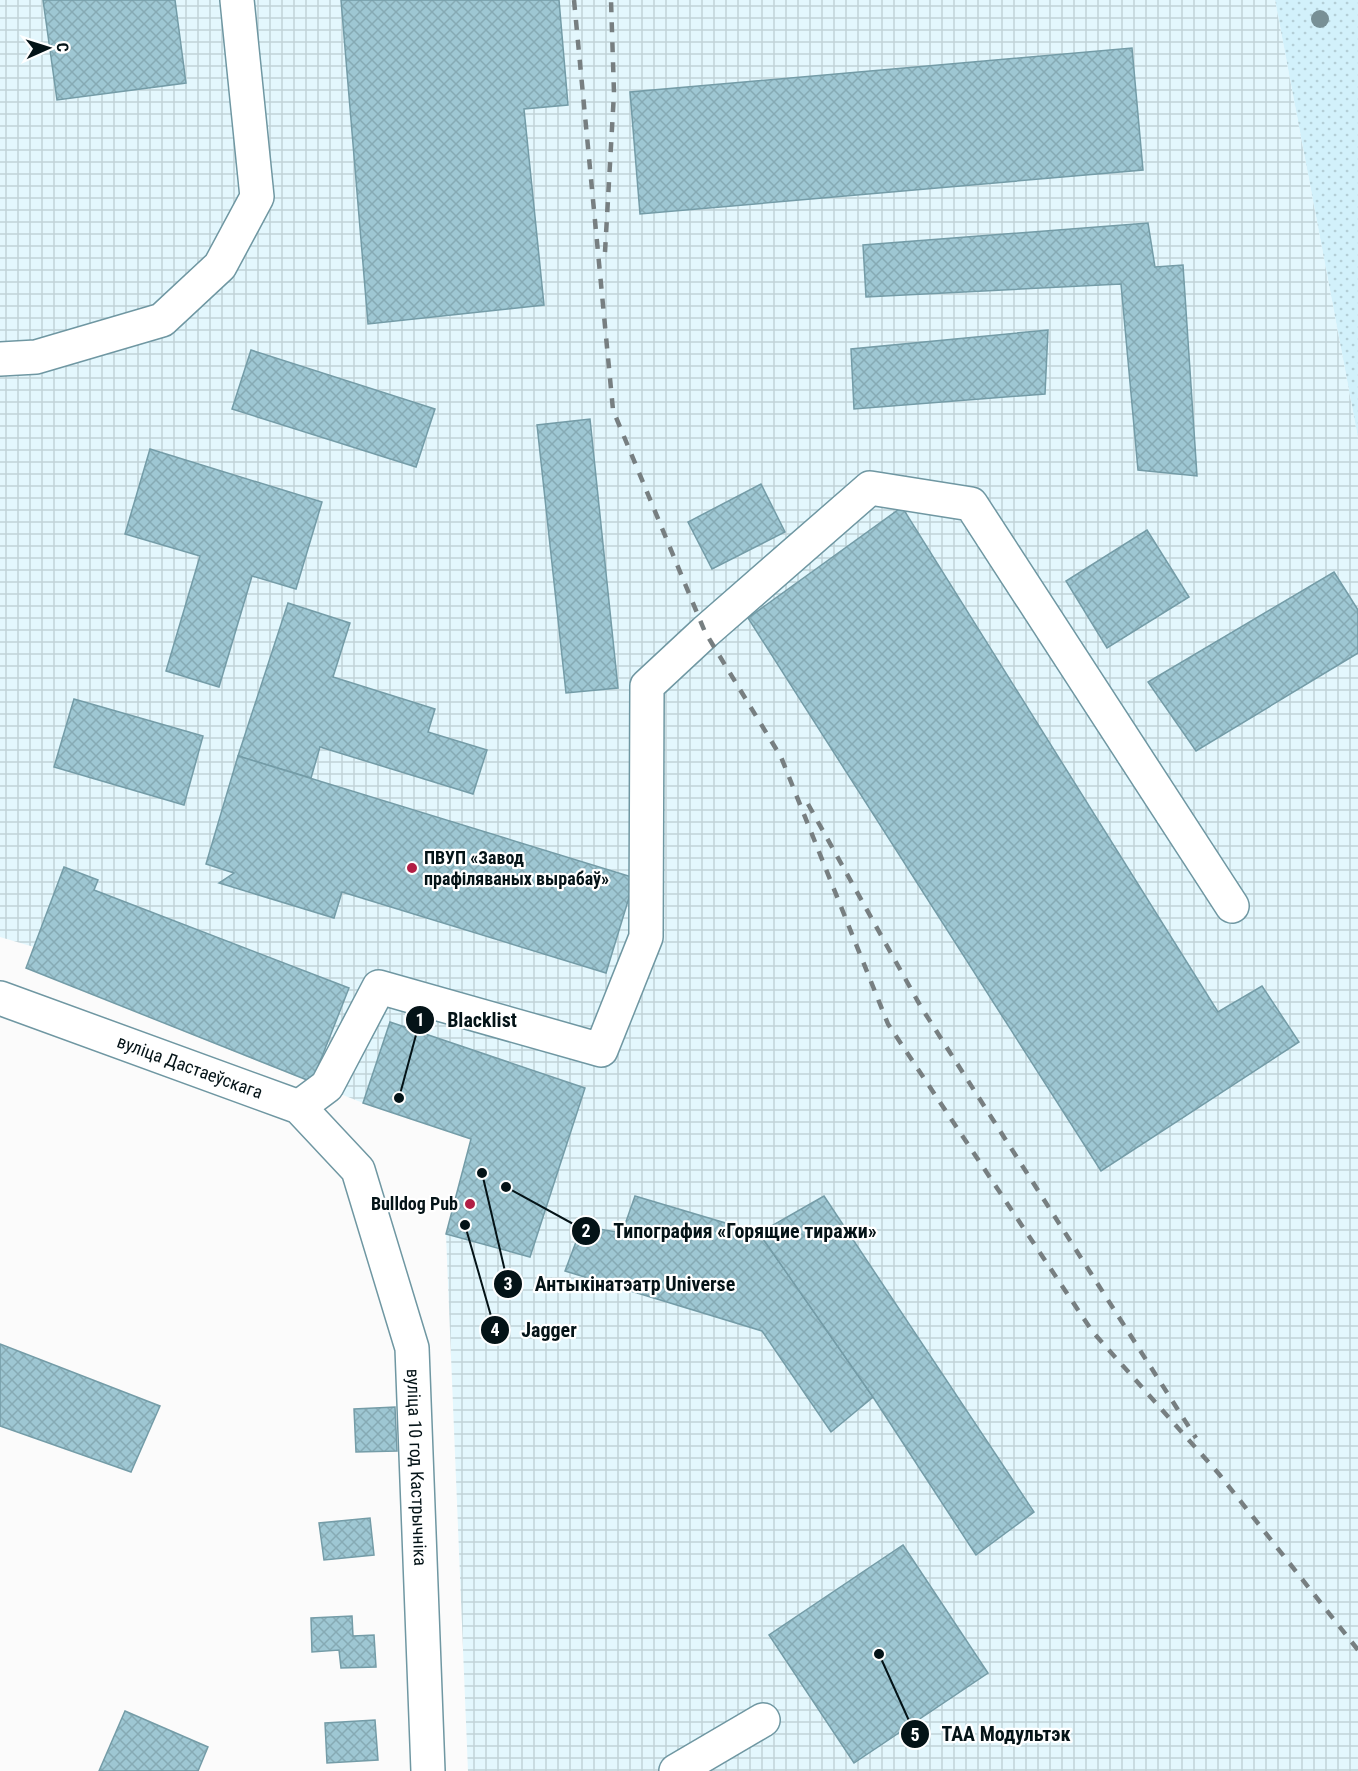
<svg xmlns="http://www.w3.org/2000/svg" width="1358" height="1771" font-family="'Roboto Condensed',sans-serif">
<defs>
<pattern id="industrial-grid" width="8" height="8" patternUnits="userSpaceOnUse" patternTransform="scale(1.5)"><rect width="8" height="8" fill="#e3f7fd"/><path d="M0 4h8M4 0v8" fill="none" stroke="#c1d3d8"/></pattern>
<pattern id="grass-dots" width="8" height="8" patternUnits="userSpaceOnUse" patternTransform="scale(1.5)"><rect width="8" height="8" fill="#d2f1fb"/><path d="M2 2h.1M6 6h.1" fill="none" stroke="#b3ced6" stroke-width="1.8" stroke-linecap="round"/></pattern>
<pattern id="building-cross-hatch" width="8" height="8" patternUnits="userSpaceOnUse" patternTransform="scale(1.5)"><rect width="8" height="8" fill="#9ec7d3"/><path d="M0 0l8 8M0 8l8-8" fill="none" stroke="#86aab4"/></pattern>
</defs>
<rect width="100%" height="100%" fill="#fbfbfb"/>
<path fill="url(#industrial-grid)" d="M0,0H1275L1358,438V1771H468L446,1234L471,1139L363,1103L26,968L34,947L0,937Z"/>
<path fill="url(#grass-dots)" d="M1275,0H1358V438Z"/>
<g fill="url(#building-cross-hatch)" stroke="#749ca7" stroke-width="1.5">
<path d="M43,0H175L186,83L57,100Z"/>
<path d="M341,0H559L568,105L524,109L544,305L368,324Z"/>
<path d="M1132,48L1143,170L640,214L630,92Z"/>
<path d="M1148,223L1155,267L1183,265L1197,476L1138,470L1121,284L866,297L863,245Z"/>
<path d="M1048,330L1045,394L854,409L851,349Z"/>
<path d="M251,350L435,409L416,467L232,409Z"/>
<path d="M590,419L618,688L566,693L537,425Z"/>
<path d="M150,449L322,502L296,589L252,576L219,687L166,671L200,556L125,534Z"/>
<path d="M761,484L785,532L712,569L688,522Z"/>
<path d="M902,507L1218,1012L1262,986L1299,1042L1101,1171L748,618Z"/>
<path d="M1147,530L1189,597L1107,648L1066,581Z"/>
<path d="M1334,572L1358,610V653L1196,751L1148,682Z"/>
<path d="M288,603L350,623L333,677L435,709L428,732L487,750L473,794L320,747L311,778L238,756Z"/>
<path d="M74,699L203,736L184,805L54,767Z"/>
<path d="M238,756L635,878L606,973L342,892L334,918L219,883L234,873L206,864Z"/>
<path d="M64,867L98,880L94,890L349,988L312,1082L26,968Z"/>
<path d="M390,1022L585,1088L530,1257L446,1234L471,1139L363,1103Z"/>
<path d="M635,1196L759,1233L873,1397L831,1432L762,1331L565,1271L582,1226L622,1233Z"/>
<path d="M824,1196L1034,1512L976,1555L873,1397L759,1233Z"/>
<path d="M0,1344L160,1406L131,1472L0,1426Z"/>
<path d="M395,1407L397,1451L356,1452L354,1409Z"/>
<path d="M370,1518L374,1555L324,1560L319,1523Z"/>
<path d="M903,1545L988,1673L854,1763L769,1635Z"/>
<path d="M352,1616L353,1636L374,1635L376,1667L341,1668L339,1650L312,1652L311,1618Z"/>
<path d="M125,1711L208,1747L198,1771H99Z"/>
<path d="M375,1720L378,1760L327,1763L325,1723Z"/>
</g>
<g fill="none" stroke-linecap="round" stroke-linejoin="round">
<defs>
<g id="minor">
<path d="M0,359L36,357L162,320L220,266L257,197L237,0"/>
<path id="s1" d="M0,998L299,1107L358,1170L412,1348L428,1771"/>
<path d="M299,1107L327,1086L379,987L601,1050L646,937L647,686L705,632L870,488L971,504L1232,906"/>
<path d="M676,1771L763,1720"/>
</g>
</defs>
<use href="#minor" stroke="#6f97a2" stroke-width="36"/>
<use href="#minor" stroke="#fff" stroke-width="33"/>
<g stroke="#777f81" stroke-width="4.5" stroke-dasharray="10 10" stroke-linecap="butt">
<path d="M574,0L613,410L705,632L781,757L888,1024L1092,1331L1219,1474L1358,1650"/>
<path d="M605,252L614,93L611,0"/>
<path d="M808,804L921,1007L1196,1438"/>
</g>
</g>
<circle fill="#789096" cx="1320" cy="19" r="9"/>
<g fill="#b11e45" stroke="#fff" stroke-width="2">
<circle cx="412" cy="868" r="6"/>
<circle cx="470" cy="1204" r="6"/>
</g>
<g text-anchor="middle" stroke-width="4.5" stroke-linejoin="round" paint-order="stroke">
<g font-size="18" font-weight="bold" fill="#041317" stroke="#fff" text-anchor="start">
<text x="424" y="864">ПВУП «Завод<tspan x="424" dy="21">прафіляваных вырабаў»</tspan></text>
<text x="458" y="1210" text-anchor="end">Bulldog Pub</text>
</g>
<g font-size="18" fill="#041317" stroke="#fff">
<text dy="6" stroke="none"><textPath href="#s1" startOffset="202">вуліца Дастаеўскага</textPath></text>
<text dy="6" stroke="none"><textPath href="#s1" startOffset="710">вуліца 10 год Кастрычніка</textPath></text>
</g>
</g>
<path fill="none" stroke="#041317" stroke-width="2" d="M399 1098L420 1020M506 1187L586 1231M482 1173L508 1284M465 1225L495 1330M879 1654L915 1734"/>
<g fill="#041317" stroke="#fff" stroke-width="2">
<circle cx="399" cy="1098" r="6"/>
<circle cx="506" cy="1187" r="6"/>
<circle cx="482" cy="1173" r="6"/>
<circle cx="465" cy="1225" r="6"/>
<circle cx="879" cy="1654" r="6"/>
<circle cx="420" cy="1020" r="15"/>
<circle cx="586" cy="1231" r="15"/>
<circle cx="508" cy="1284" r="15"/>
<circle cx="495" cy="1330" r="15"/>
<circle cx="915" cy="1734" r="15"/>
</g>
<g font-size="18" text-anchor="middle" font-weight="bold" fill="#fff">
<text x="420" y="1026">1</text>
<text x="586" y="1237">2</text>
<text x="508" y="1290">3</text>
<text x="495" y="1336">4</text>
<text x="915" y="1741">5</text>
</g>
<g font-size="20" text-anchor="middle" font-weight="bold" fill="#041317" stroke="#fff" stroke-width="4.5" stroke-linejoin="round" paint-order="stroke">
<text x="482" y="1027">Blacklist</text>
<text x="745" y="1238">Типография «Горящие тиражи»</text>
<text x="635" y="1291">Антыкінатэатр Universe</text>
<text x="549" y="1337">Jagger</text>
<text x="1006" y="1741">ТАА Модультэк</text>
</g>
<g transform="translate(48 48) rotate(87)" stroke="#ffffff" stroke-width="4.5" paint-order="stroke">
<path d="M0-4.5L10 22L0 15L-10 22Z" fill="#041317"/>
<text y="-9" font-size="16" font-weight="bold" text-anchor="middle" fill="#041317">С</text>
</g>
</svg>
